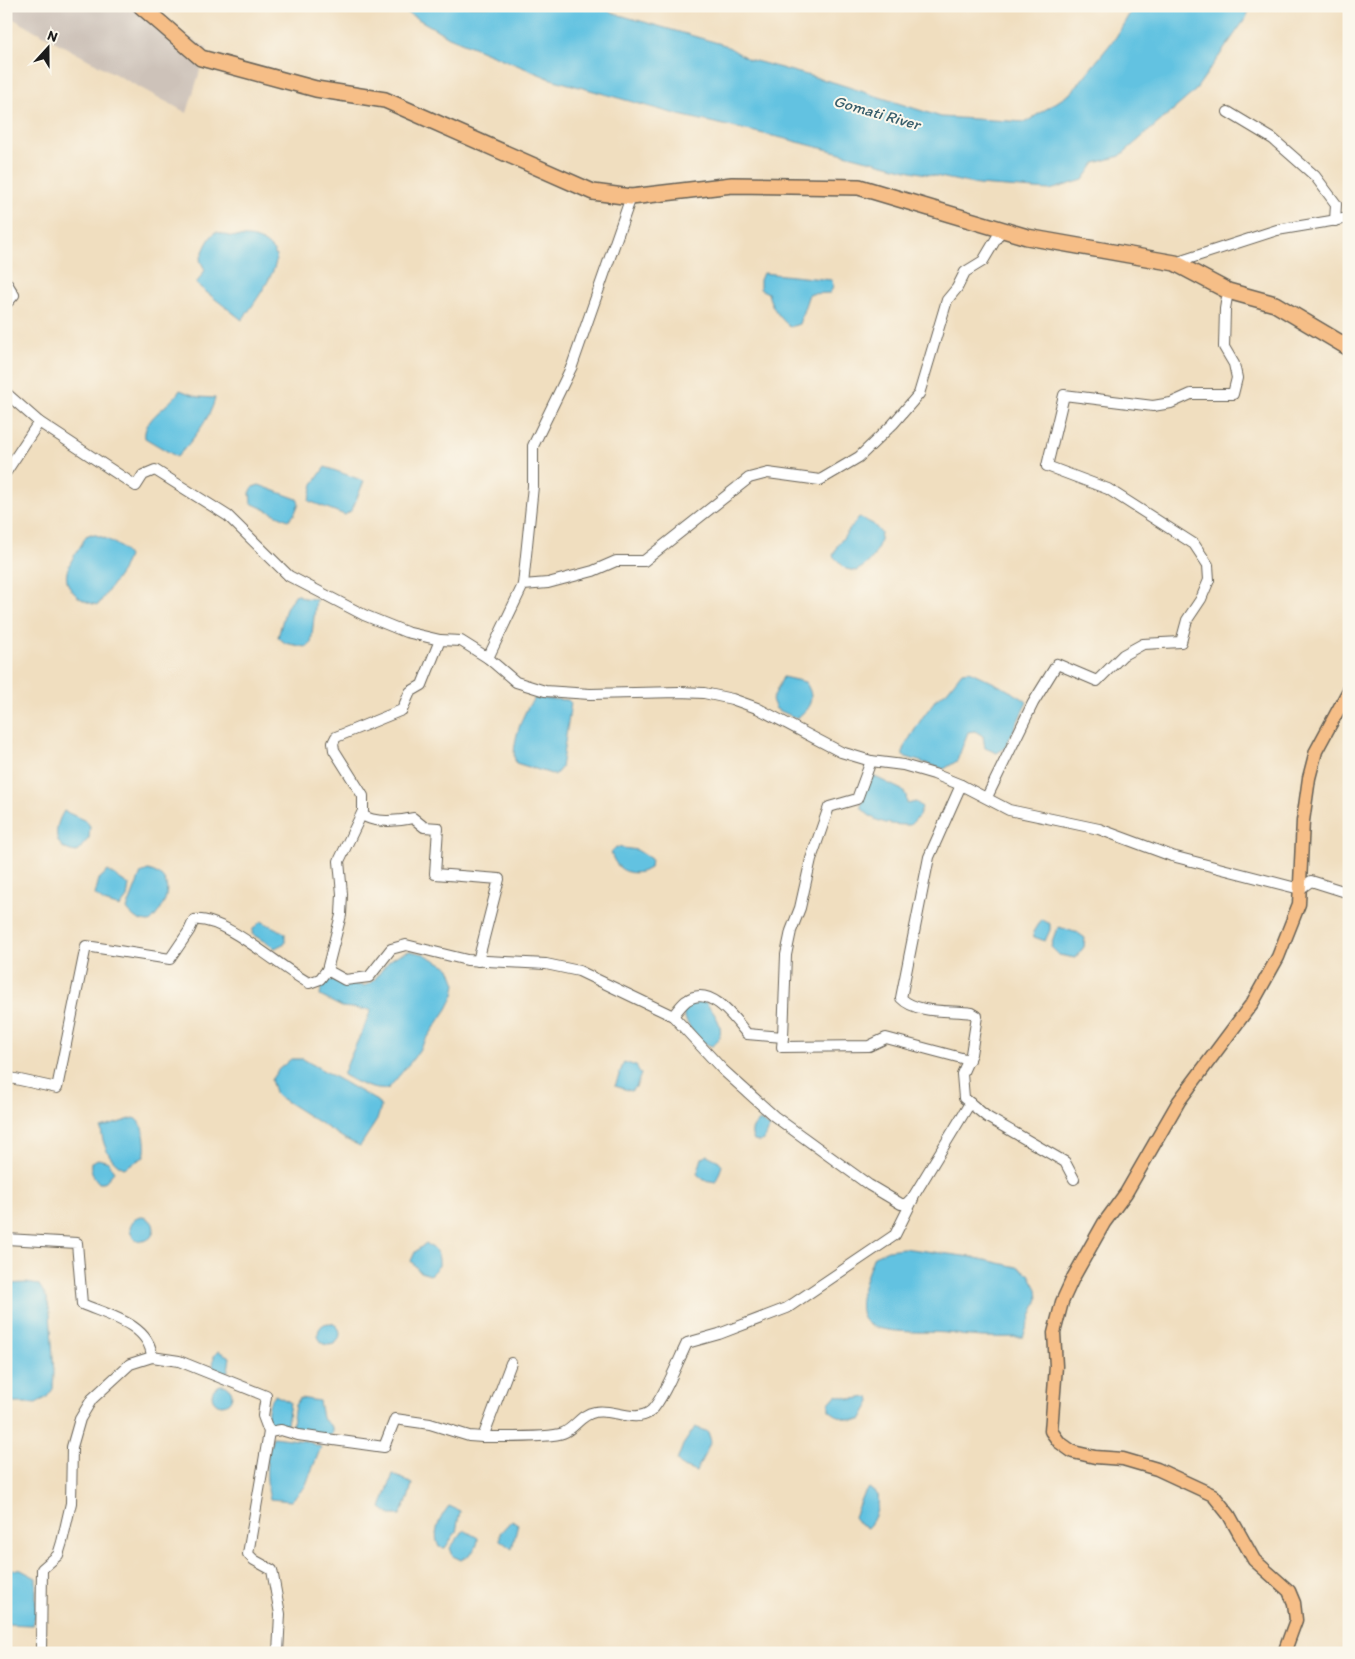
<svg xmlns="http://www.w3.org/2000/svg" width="1355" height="1659" font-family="Itim,sans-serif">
<rect width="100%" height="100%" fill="#fbf7ec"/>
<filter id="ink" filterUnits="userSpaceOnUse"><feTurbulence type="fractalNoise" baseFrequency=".02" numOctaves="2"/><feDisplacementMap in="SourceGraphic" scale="10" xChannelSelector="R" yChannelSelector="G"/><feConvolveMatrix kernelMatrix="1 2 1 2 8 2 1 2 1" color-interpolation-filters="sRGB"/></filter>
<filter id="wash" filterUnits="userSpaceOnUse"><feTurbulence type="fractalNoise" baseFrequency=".0096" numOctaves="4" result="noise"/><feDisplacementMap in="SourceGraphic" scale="20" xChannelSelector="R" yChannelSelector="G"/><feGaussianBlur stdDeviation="1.12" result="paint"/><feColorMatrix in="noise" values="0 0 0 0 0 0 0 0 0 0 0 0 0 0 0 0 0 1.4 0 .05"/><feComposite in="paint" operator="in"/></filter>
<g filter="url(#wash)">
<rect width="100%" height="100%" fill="#f0debf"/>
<path fill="#cdc2b9" d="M6,6H134L207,48L187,113L6,15Z"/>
<g fill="#62c2e1" stroke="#3f6f7e">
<path d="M396,6H598L616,14L725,45L748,59L836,83L941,117L1026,122L1071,93L1116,37L1134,6H1251L1246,18L1194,92L1120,156L1095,163L1083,180L1050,190L978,185L907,170L782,138L679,115L551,79L449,37Z"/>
<path d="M215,232C221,232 223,235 229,236C240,238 249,235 260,240C266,243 274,249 276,256C279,270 251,308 242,320L196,284L205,270L200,260C204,249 207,241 215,232Z"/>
<path d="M763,273L832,280L833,287L830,293L809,294L799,324L790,327C779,317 771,307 768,293L760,289V280Z"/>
<path d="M180,390L198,397L215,398C211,418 191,442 177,457L145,438C142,418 171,406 180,390Z"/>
<path d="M325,467L364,481L352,510L345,515L309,501L313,484Z"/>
<path d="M259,485L297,499L299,503L294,515L288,520L251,503L250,493L253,487Z"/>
<path d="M859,517L873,524L881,533C879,551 872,563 856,571L846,569L833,556L837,546Z"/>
<path d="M91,534C103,536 122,545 128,556L122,571L98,605C90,604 79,599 74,593C55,573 77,556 86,536Z"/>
<path d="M296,594L304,598L316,599L311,644L305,647L285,643L278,637L286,608Z"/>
<path d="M969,671C980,676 1022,696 1027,702L1005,748L997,753L985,748L983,736L975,731L968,732L957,761L944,769L903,756V749L922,718L936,699L947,691L962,672Z"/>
<path d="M783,677L805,682C816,696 811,709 796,718L776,709L772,700Z"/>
<path d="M535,698L568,700L571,703L561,768L555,775L516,763C509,749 524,707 535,698Z"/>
<path d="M869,774L902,790L906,795L907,804L916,802L922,807L919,816L910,825C890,825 873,823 861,807L863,791Z"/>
<path d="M64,811L86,821L90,826L89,838L77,852C52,850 53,828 64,811Z"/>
<path d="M616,847L637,850L651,859L650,868C633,878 616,872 611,852Z"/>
<path d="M148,870C178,877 167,906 150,922C140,922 133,918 127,909L141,873Z"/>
<path d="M108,871L129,885L127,898L120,907L104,902L95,895L99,879Z"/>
<path d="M1041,919L1050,924V930L1045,941L1034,937L1033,932Z"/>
<path d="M261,921L285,933V943L275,948L252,934L253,929Z"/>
<path d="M1059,927L1078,933L1085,938L1084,947L1075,958L1059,955L1051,947L1055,933Z"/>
<path d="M410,951L424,954L450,968L456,984L454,995L447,1009L413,1059L388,1089C371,1091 358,1083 343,1075C351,1052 363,1032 371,1010L342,1007L320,996L322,983L330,980L364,986C384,979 378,959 410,951Z"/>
<path d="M697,1000L704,1001C716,1014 729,1032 713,1046C700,1045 687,1025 683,1014L686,1006Z"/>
<path d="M291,1059H303L377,1101L381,1107L377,1120L360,1146L345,1139L276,1095L271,1080L278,1070Z"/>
<path d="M624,1062L636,1066L641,1074L636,1087L631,1091L615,1086Z"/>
<path d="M134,1118C145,1123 147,1147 144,1157L124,1168C109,1162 102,1143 101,1128Z"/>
<path d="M760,1121L770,1127L765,1138L760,1142L754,1141C749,1131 753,1126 760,1121Z"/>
<path d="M707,1155L719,1161L722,1166L716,1182L704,1180L697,1174L702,1158Z"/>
<path d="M98,1159L109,1162L114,1172L104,1183H99C92,1175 90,1171 91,1162Z"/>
<circle cx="142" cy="1229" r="12"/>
<path d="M426,1243C436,1250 440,1253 439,1266L430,1275L420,1272L411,1261L415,1252Z"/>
<path d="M903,1248L971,1257L1017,1267L1029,1274L1037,1289L1038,1299L1023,1337C1006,1337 987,1338 970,1336C962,1336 954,1333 947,1333C930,1331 876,1335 865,1321C853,1307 868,1271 874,1256L888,1250Z"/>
<path d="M26,1283L39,1285L47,1298L50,1313L54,1373L53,1389L46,1398L36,1403H6V1284Z"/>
<circle cx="329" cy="1334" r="11"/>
<path d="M218,1351L230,1357L228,1371L224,1373L213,1368L214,1356Z"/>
<circle cx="222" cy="1395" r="10"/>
<path d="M275,1395L290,1402L287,1425L283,1427L269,1423C266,1413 268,1403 275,1395Z"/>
<path d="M836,1395L852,1399L870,1397L871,1402L861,1420C849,1421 839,1418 829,1410V1403Z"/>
<path d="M300,1398L319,1401L322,1418L332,1427V1434L327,1437L291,1430L295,1405Z"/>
<path d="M695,1427L708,1432L711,1441L696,1472L683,1467L677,1461L683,1445Z"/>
<path d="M273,1437L306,1441L321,1447L305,1487L291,1501L270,1499C265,1480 265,1455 273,1437Z"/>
<path d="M393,1474L412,1484L408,1499L400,1515H391L381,1508Z"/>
<path d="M869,1488L878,1495C880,1504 875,1521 867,1528L860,1525L854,1517L862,1496Z"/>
<path d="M449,1506L460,1511L456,1532L445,1548L439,1547C432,1533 440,1517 449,1506Z"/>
<path d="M512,1520L518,1524L512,1549L500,1540V1533Z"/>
<path d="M464,1530L478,1538C478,1550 470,1555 461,1560L453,1556L450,1548Z"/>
<path d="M10,1569L21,1570L36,1578V1614L32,1625L6,1624V1572Z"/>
</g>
</g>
<g filter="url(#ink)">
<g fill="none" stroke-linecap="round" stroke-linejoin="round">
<defs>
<g id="minor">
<path d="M1228,112L1273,139L1315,176L1336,204L1335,221"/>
<path d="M1175,263L1277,230L1349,218"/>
<path d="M6,282L14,295L6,304"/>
<path d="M6,393L39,422L136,486L143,475L155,470L228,516L289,576L364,615L406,632L440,640"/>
<path d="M6,472L39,422"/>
<path d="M523,585L533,486V446L572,366L631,197"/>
<path d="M488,658L516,682L545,691L590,694L679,692L704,693L732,699L757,708L841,752L871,761L903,765L934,774L961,785L1009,810L1099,829L1172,856L1300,889L1311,881L1349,893"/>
<path d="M961,785L929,857L901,998C916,1014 951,1010 972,1013L977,1016L971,1054L962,1074L964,1098L987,1117L1065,1162L1074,1179"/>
<path d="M987,797L1033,703L1057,664L1097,681L1123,655L1143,644L1181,642L1187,620L1201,599L1209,580L1208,565L1194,544L1108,489L1047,466L1064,395L1153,406L1171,403L1191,394H1233L1237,378L1234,364L1224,347L1225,309L1228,291"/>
<path d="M362,814C371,824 401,821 413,818L424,827L438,828L435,874L499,879L478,961"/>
<path d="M673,1016C677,1011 681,1005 686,1001C710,983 735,1019 747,1034L783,1037L786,955L791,931L800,908L811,859L829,807L857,799L871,761"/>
<path d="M783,1037L782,1047L869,1046L886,1038L969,1060"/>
<path d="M6,1077L57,1088L86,946L170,959L189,931L194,920C225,916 280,968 309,983L320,979L327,970"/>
<path d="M970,1103L913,1197L906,1204H901L869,1185L774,1116L723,1070L673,1016L579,971L546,964L467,960L406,945L391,949L369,977L345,980L327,970L341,915L342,894L339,861L363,811V796L334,750L333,743L336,737L402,710L410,692L422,685L440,640L461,641L488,658L523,585L548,583L593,571L616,561H644L749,478L768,473L820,480L859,457L893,424L919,394L947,300L957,288L965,272L983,261L1002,229"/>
<path d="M6,1239L77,1243L82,1304C107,1315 150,1324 152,1357L179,1361L266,1396L263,1416L269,1432L281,1430L298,1435L384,1447L395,1419L430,1424L469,1436L483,1437C499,1437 551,1438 563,1433C575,1428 581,1414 595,1412C612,1408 635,1424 651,1411C663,1400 679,1359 687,1343L719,1334L787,1308L895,1235L913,1199"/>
<path d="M269,1432L248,1554L254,1560L272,1570L280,1614L278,1653"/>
<path d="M483,1437L511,1363"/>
<path d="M41,1653L42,1569L58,1555L62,1542L71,1503L72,1447L80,1419L92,1399L130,1364L152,1357"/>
</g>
<path id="major" d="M1284,1653L1296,1620L1294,1603L1289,1591L1254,1560L1229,1515L1213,1495L1157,1469L1123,1459L1095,1457L1073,1452L1059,1442L1051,1431L1056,1366L1054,1333L1062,1302L1073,1278L1104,1223L1126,1193L1179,1101L1253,1002L1278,957L1299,904L1303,821L1309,778L1316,751L1349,690"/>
<path id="highway" d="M141,6L201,58L316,89L385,100L593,192L631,197L732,185L859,187L1027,237L1175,263L1228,291L1275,304L1349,348"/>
</defs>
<use href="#minor" stroke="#666055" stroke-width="12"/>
<use href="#major" stroke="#666055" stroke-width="15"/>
<use href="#highway" stroke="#666055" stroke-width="18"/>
<use href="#minor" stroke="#fff" stroke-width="10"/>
<use href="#major" stroke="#f6be87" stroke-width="12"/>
<use href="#highway" stroke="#f6be87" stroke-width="15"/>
</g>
</g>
<g text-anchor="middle" stroke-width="4" stroke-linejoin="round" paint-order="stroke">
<g font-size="16" font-style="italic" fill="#385e6b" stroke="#fbf7ec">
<text transform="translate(877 112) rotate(16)" y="6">Gomati River</text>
</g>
</g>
<rect width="1355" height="1659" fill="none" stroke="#fbf7ec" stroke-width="25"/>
<g transform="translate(48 48) rotate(21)" stroke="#fbf7ec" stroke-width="4" paint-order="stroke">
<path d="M0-4L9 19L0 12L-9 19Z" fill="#1c1c1c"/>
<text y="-8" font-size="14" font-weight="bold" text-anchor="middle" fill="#1c1c1c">N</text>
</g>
</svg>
